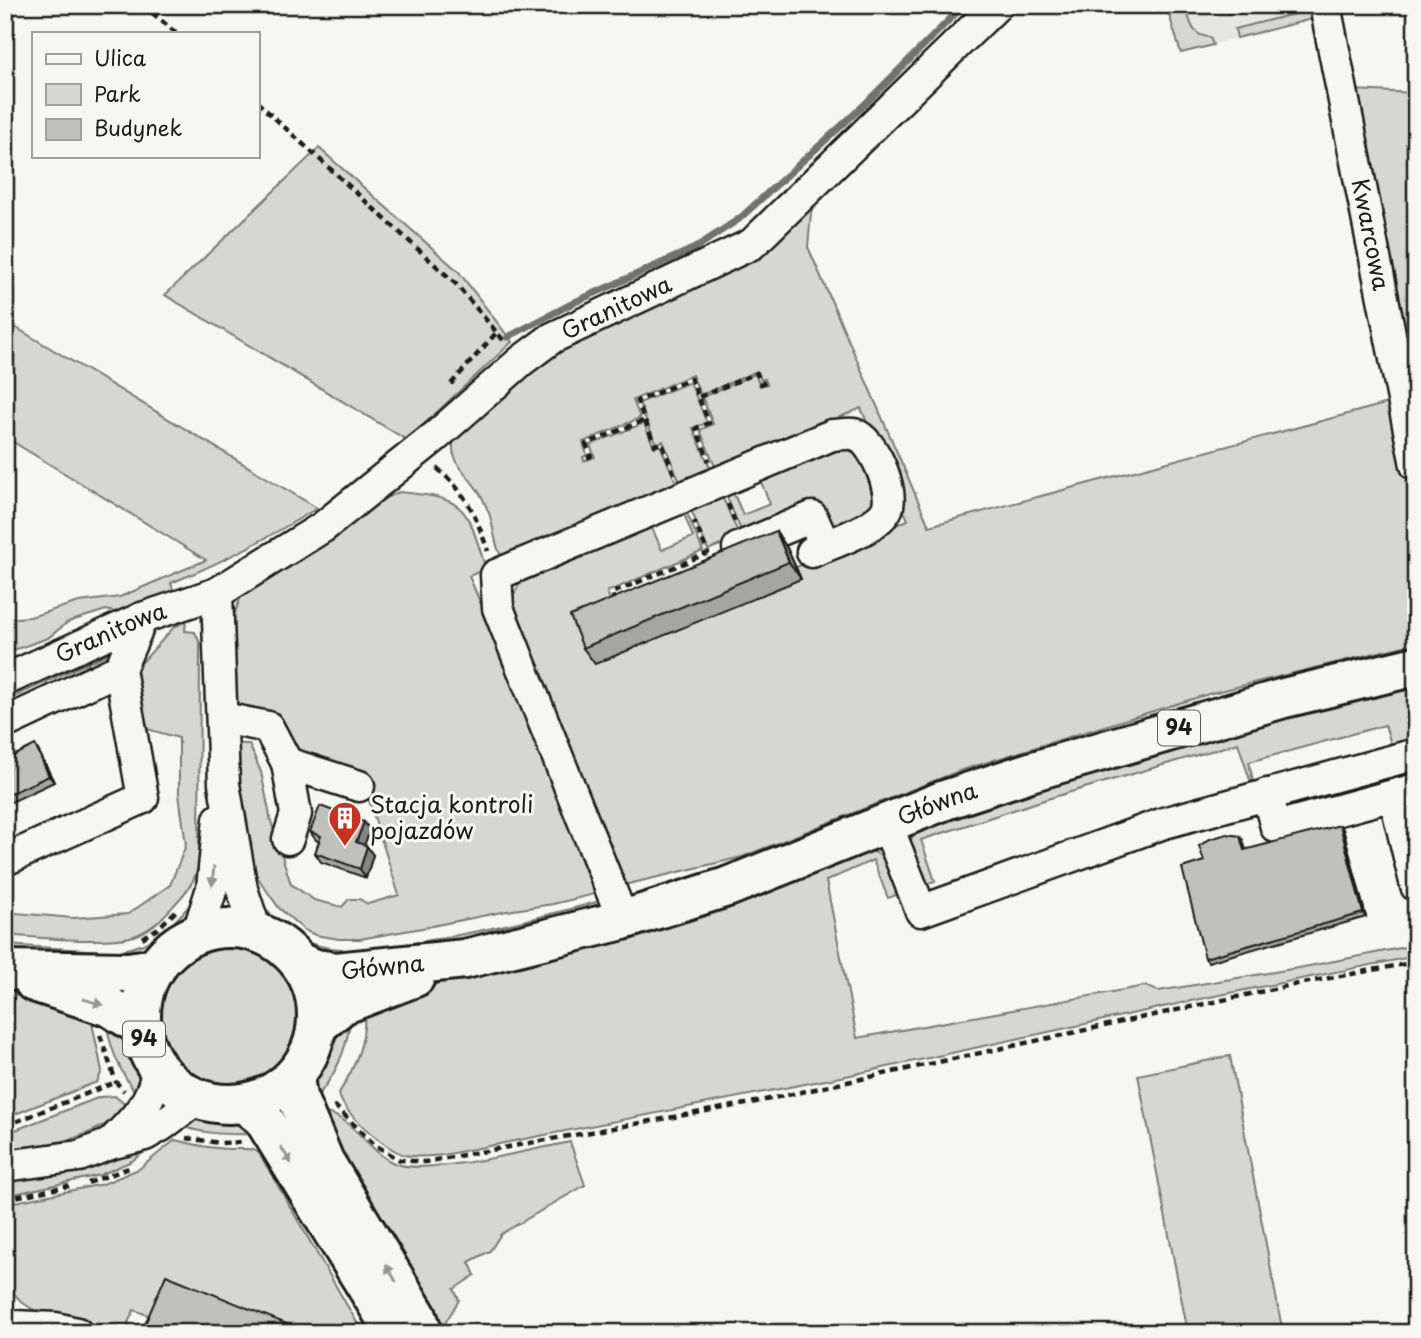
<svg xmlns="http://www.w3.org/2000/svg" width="1421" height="1338" font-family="'Playpen Sans',sans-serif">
<rect width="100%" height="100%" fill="#f6f6f2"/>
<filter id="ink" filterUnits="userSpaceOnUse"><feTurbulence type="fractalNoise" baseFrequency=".0143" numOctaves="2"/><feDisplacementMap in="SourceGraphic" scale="14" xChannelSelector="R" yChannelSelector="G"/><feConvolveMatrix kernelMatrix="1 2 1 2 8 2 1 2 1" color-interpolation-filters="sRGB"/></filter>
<g filter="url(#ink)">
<path fill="#e6e6e2" d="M1166,5H1291L1294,14L1235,29L1237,38L1181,53Z"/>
<g fill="#d6d6d2" stroke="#797977" stroke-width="2">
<path d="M1166,5H1185C1190,20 1191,37 1210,37L1213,45L1181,53Z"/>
<path d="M1291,5H1317L1320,17L1237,38L1235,29L1294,14Z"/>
<path d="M1352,90L1416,93V416Z"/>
<path d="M319,148L458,271L512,342L407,440L165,295Z"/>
<path d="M836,179L811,213L808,247L929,526L1396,401L1416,506V643L1212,693L1020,752L959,771L742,857L624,885L510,601L520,583L651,526L662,550L693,537L684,514L687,513L703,551L607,592L615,612L800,579L796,567L908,520L861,408L716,469L700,430L713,424L702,397L755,374L760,386L767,384L765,379L761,380L757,371L701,395L692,375L633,400L640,418L583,442L587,455L583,457L584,461L595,457L590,445L644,423L654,447L660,445L678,487L504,560C495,550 494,527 489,513C486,506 483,498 479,492C468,474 444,458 456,434L542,358Z"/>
<path d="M5,321L317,508C270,537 223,562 171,583L174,592L123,614L106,610L68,622L48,638L8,652L5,641V619L30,617L79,602L120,597L206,560L5,437Z"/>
<path d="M690,382L707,423L693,428L712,472L681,485L663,441L656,444L639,403Z"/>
<path d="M843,447L858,452L879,490L870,514L825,533L745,540L726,495L733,492L743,515L770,504L760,479Z"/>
<path d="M399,492C468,498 466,506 486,569L469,576L601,886L599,893L553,904L507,911L422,928L360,939H339L315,935L304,930L279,908L255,874L249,872L240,803L237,744H249L261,772L271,821L291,884L314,900L342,907L349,899H359L368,904L399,895L359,769L323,766L294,754L236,712L230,627L241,596L383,499Z"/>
<path d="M722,496L740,537L708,550L691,510Z"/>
<path d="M186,621L185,631L195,632L200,643L199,862C196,880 188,890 176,903C165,915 155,927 139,934C114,946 36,937 5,935V912L73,918L128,914L170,885L186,845L179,794V738L147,729L138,715L134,671L174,627Z"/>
<path d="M107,647V654L5,701V687Z"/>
<path d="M1416,683V739L1391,744L1385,725L1249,762L1253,782L1251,783L1238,743L1047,799L921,840L935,881L921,886L910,842L916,828L1169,746Z"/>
<path d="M864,848C890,855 892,870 902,893L888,898L873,860L826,881L857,1038L1145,986L1158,991L1304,967L1416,945V956L1200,999L846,1076L443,1155C431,1156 417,1158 405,1155C386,1149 341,1112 339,1093C356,1066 367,1039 364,1007Z"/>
<path d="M253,890C276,926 298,947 342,949L344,967L303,953L285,937L267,926Z"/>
<path d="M604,900L602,909L359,965L358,950C442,942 523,922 604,900Z"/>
<path d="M191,904L189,924L153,953L115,968L122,950C156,944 169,928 191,904Z"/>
<circle cx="228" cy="1015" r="76"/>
<path d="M5,945L102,951L104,954L5,955Z"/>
<path d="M5,985L35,992L91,1018L102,1071L97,1082L5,1118Z"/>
<path d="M351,1013C348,1050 335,1078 310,1105L309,1074L328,1032Z"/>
<path d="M106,1019C136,1043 149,1055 137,1095C120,1072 109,1048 106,1019Z"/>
<path d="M1230,1056L1283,1333H1188L1138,1075Z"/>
<path d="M115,1096L128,1107C94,1140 52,1144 8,1150L5,1147V1134L100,1097Z"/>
<path d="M201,1111L239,1114L254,1134C226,1135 202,1134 175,1124Z"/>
<path d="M325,1113C352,1116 369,1152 394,1163C426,1177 532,1149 570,1142L585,1185L501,1234L490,1251L469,1262L475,1275L454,1289L459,1300L439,1333L320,1114Z"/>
<path d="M165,1137L132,1161L100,1175L5,1196V1178Z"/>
<path d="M175,1140C197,1145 215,1150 237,1149C246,1149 252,1148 259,1153L363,1333H301L153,1317L134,1310L127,1325L117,1331C78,1322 11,1321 5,1270C3,1249 5,1226 5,1204L103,1184L139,1169Z"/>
</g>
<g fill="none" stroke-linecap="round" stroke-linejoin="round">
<path stroke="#727271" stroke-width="7" d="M508,337L575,302L695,248L739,219L863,106L964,5"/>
<defs>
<g id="minor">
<path id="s1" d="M1325,5L1416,465"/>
<path d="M738,548L812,517L825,546"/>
<path id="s2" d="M5,680L142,618L217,593"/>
<path d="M223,718L268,727L287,763L359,786"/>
<path d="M5,723L120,669"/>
<path d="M287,763L296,814L288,839"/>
<path d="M1267,794L1276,827L1416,789"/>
<path d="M1394,795L1416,886"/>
<path d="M886,822L921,911L1164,823L1416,754"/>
<path d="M5,860L143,798L120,669L142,618"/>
<path d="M623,920L498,608L496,575L832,435C838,435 848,433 854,434C873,439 895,491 887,509C878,529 831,543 812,552"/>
<path id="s3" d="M256,931L242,889L224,784L217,593L323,527L436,436L521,361L552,338L752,244L997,5"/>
<path d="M198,932L212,888L219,819"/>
<path d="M110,1144C132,1122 155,1100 157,1068"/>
<path d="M5,1166L79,1156L110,1144L145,1135L161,1126L198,1098"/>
<path d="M14,1326L56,1328L77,1333"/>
</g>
<g id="major">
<circle cx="229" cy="1016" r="88"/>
<path id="s4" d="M300,963L316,969L336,972L465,959L623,920L727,887L945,800L1030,772L1284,698L1416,666"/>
<path d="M5,970L128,972L156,968"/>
<path d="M34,982L110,1007L142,1027"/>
<path d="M318,1025L342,1005L415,977"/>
<path d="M294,1077L297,1097L324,1161L417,1316L423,1333"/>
<path d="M244,1103L263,1118L395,1333"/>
</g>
</defs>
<use href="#minor" stroke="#1c1c1c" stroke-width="35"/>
<use href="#major" stroke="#1c1c1c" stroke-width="44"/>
<g stroke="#1c1c1c" stroke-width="4.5" stroke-dasharray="7 5" stroke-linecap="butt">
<path d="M143,5L176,33"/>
<path d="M257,102L455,283L504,341"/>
<path d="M451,384L497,332"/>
<path d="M699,397L757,373L761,384L765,382"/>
<path d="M587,458L591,456L586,444L645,420"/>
<path d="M437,468C468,495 475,514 488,551"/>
<path d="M674,474L662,443L655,445L637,401L691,379L709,423L696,428L709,461"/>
<path d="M728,504L735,522"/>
<path d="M615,602L612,593L708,553L694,521"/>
<path d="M142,938L157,929L176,911"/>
<path d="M100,1035L116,1082L124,1091"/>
<path d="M334,1105L375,1145L400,1160L425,1162L751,1103L1287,986L1416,962"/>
<path d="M5,1126L116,1082"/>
<path d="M186,1138L220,1143L243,1142"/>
<path d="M88,1183L129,1168"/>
<path d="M5,1199L69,1186"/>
</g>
<use href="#minor" stroke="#f6f6f2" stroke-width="30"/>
<use href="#major" stroke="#f6f6f2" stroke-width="38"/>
</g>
<g fill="#a5a5a3" stroke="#1c1c1c" stroke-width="2">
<path d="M1224,5H1257L1228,13Z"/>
<path d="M776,531L787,548L801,579L595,664L583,648Z"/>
<path d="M39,752L54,782L5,805V760Z"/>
<path d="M1343,829L1366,917L1208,962L1205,958L1204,861L1240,836L1243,840L1246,850Z"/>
<path d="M370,830L364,845L373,855L366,878L321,862L315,853L319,842L316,840L310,832Z"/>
<path d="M145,1324L302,1333H159L148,1328Z"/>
</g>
<g fill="#868684" stroke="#1c1c1c" stroke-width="2">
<path d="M776,531L787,548L801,579L789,562Z"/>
<path d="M35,745L39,752L54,782L49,776Z"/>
<path d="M364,822L370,830L362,851L356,842Z"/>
<path d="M1340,825L1343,829L1366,917L1363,913Z"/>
<path d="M367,846L373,855L366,878L360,869Z"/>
</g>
<g fill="#c0c0bd" stroke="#1c1c1c" stroke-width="2">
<path d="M1224,5H1238L1225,9Z"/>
<path d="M776,531L789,562L583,648L570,616Z"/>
<path d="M35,745L49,776L5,796V760Z"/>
<path d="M320,806L364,822L356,842L367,846L360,869L315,853L321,836L310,832Z"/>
<path d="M1340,825L1363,913L1205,958L1182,868L1204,861L1199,846L1210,839L1227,834L1240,836L1244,850Z"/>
<path d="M166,1275L299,1329L297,1333H167L145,1324Z"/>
</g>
<defs><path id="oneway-solid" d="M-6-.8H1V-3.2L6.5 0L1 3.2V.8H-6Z" transform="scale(1.75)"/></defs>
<g fill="#949492">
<use href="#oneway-solid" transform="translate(213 876) rotate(95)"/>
<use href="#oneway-solid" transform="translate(93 1002) rotate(17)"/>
<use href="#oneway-solid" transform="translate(286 1155) rotate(58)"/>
<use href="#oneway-solid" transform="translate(391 1273) rotate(-121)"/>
</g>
</g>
<defs>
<symbol id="building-pin" viewBox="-11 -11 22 30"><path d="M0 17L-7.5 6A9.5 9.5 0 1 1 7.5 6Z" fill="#c8321e" stroke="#f6f6f2"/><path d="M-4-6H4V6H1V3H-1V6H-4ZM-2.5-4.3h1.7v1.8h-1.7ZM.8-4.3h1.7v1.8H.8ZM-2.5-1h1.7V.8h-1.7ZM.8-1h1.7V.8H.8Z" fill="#fff"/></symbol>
</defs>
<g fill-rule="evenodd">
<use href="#building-pin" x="326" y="799" width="38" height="52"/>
</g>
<g text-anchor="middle" stroke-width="6" stroke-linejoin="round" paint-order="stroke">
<g fill="#f6f6f2" stroke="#5d5d5c" stroke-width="2">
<rect x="1158" y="710.5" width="42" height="35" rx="5"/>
<rect x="123" y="1021.5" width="42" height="35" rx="5"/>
</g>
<g font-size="21" font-weight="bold" fill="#1c1c1c">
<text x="1179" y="735">94</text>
<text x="144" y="1046">94</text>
</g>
<g font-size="23" fill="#1c1c1c" stroke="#f6f6f2">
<text dy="8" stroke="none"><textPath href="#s1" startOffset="234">Kwarcowa</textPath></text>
<text dy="8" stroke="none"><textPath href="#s3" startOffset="835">Granitowa</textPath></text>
<text dy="8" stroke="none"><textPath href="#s2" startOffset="116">Granitowa</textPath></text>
<text dy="8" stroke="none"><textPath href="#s4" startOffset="665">Główna</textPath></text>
<text dy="8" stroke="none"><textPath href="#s4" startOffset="84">Główna</textPath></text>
</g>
<g font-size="23" fill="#1c1c1c" stroke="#f6f6f2" text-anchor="start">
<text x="370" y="813">Stacja kontroli<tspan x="370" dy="26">pojazdów</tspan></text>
</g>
</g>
<rect width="1421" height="1338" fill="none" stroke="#f6f6f2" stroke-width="28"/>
<rect x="14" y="14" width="1393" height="1310" fill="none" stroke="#1c1c1c" stroke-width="2.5" filter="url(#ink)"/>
<rect x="32" y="32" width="228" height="126" fill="#f6f6f2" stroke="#9f9f9c" stroke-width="2"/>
<rect x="46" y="54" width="35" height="10" fill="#f6f6f2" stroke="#9f9f9c" stroke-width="2"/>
<text x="94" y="66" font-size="21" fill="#1c1c1c">Ulica</text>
<rect x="46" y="84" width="35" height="21" fill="#d6d6d2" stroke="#9f9f9c" stroke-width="2"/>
<text x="94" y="102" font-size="21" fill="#1c1c1c">Park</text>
<rect x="46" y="119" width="35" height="21" fill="#c0c0bd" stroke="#9f9f9c" stroke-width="2"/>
<text x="94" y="136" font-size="21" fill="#1c1c1c">Budynek</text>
</svg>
